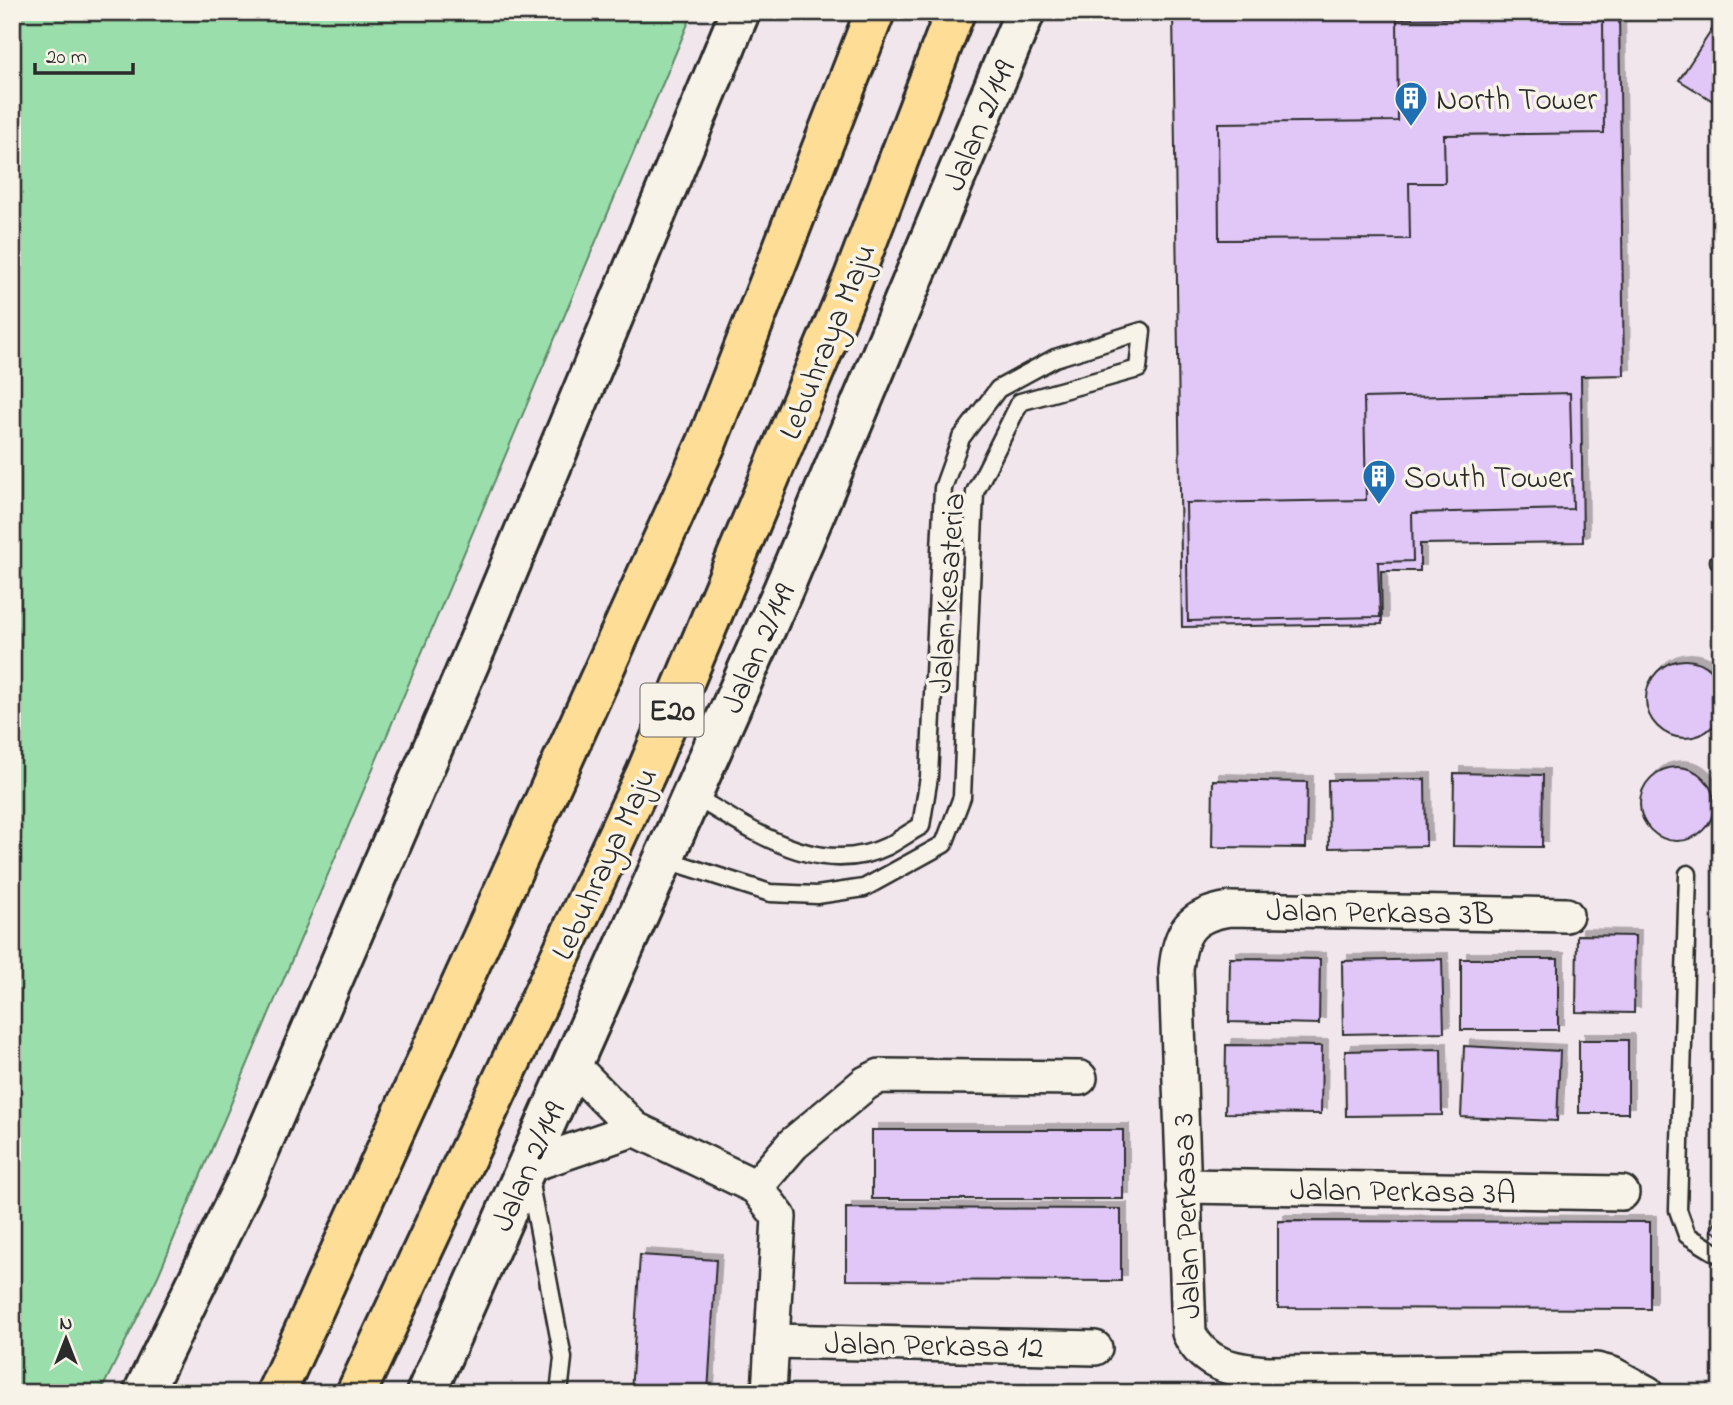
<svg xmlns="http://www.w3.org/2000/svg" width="1733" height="1405" font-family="'Indie Flower',sans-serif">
<defs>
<filter id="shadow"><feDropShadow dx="6" dy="-6" stdDeviation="0" flood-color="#0004"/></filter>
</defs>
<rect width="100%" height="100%" fill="#f0e6ec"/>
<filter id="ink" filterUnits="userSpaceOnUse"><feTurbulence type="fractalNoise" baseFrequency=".0143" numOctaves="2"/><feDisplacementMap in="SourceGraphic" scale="14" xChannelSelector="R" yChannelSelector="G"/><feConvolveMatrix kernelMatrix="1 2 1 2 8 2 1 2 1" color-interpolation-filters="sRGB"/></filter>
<g filter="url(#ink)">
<path fill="#9adfab" stroke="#62856b" stroke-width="2" d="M12,12H693L158,1276L100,1393H12Z"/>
<g fill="#e0c7f7" stroke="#2b2b2b" stroke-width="2" filter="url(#shadow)">
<path d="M1173,12H1619L1624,375L1581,376L1583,542L1420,544V571H1381L1382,624L1182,627Z"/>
<path d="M1721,16V106L1679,80Z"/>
<path d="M1603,17L1604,133L1444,135L1445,183H1409L1410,239L1219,240L1218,123L1398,121L1397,19Z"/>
<path d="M1570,393L1573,509L1412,513L1413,561L1378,562L1380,617L1188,621L1186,503L1366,500L1364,398Z"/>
<circle cx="1685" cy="699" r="39"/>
<circle cx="1677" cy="804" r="37"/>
<path d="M1454,773L1543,775L1542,847L1453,846Z"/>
<path d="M1425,779L1426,846L1329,848L1328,780Z"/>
<path d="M1213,780L1307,782L1306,848L1212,847Z"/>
<path d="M1577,935L1635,936L1634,1013L1576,1012Z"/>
<path d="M1230,958L1320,959L1319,1024L1229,1022Z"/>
<path d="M1442,959L1444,1032L1343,1034L1342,961Z"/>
<rect x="1461" y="959" width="97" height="71"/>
<rect x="1579" y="1040" width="49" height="73"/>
<path d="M1226,1045L1322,1046L1321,1114L1225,1113Z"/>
<path d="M1464,1046L1560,1051L1557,1121L1461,1117Z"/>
<path d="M1441,1049L1442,1115L1346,1116L1345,1051Z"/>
<rect x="872" y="1130" width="251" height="69"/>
<path d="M846,1208L1121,1209V1281L846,1280Z"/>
<path d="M1721,1213V1236L1711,1230Z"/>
<path d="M1278,1221L1650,1222V1309L1278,1308Z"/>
<path d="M640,1255L716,1260L708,1393H631Z"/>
</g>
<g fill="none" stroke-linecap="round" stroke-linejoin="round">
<defs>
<g id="service">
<path d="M1719,561H1721"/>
<path d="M664,859L770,893L817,895L864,888L944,844L962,797L975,492L1020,402L1138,369L1142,331L1055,358L998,389L961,438L943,488L929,777L921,826C910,832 899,840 888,846C818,880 751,829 692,795"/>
<path d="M1688,874L1678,1210L1687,1235L1721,1256"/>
<path d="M529,1179L563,1358L559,1393"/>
</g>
<g id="minor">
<path d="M1566,915L1230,909C1190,915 1180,931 1176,970L1189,1333C1204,1366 1234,1370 1267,1373L1596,1370L1612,1374L1647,1393"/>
<path d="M635,1129L756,1187L779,1217L769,1393"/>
<path d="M527,1166L635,1129L572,1065"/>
<path d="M1183,1186L1622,1193"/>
<path d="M756,1187L793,1144L866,1083L880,1076L1080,1078"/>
<path d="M772,1341L1095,1348"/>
</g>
<g id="secondary">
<path d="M143,1393L247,1179L478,643L740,12"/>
<path d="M426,1393L783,590L1025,12"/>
</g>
<g id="motorway">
<path d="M276,1393L707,442L875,12"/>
<path d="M356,1393L646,773L853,279L955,12"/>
</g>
</defs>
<use href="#service" stroke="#2b2b2b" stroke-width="21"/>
<use href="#minor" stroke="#2b2b2b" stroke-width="38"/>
<use href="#secondary" stroke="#2b2b2b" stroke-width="44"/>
<use href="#motorway" stroke="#2b2b2b" stroke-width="44"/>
<use href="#service" stroke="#f7f3e8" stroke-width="16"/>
<use href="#minor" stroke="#f7f3e8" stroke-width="33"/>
<use href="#secondary" stroke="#f7f3e8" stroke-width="38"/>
<use href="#motorway" stroke="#fedd96" stroke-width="38"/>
</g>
</g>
<defs>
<symbol id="building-pin" viewBox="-11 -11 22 30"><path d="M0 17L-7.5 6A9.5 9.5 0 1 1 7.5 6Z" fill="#1f6fb2" stroke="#f7f3e8"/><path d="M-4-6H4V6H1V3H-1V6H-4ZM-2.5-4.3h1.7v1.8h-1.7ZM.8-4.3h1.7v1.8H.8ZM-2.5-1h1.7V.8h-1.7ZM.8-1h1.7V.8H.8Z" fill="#fff"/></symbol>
</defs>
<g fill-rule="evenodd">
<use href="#building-pin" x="1392" y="79" width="38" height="52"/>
<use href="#building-pin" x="1360" y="457" width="38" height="52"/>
</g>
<g text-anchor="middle" stroke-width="7" stroke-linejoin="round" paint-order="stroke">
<rect fill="#f7f3e8" stroke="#686764" stroke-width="2" x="640.5" y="683.5" width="63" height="53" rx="5"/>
<g font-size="30" font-weight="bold" fill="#2b2b2b">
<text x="672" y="720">E20</text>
</g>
<g font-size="32" fill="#2b2b2b" stroke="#f7f3e8" text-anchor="start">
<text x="1436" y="109">North Tower</text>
<text x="1404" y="487">South Tower</text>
</g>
<g font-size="32" fill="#2b2b2b" stroke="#f7f3e8">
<text transform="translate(978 125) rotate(-67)" y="11">Jalan 2/149</text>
<text transform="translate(826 341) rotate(-68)" y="11">Lebuhraya Maju</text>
<text transform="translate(946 593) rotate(-86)" y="11">Jalan Kesateria</text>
<text transform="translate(757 648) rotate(-66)" y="11">Jalan 2/149</text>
<text transform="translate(603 863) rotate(-65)" y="11">Lebuhraya Maju</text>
<text transform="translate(1380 911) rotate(1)" y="11">Jalan Perkasa 3B</text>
<text transform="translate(527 1166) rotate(-66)" y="11">Jalan 2/149</text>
<text transform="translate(1403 1190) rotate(1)" y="11">Jalan Perkasa 3A</text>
<text transform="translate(1185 1216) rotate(-92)" y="11">Jalan Perkasa 3</text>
<text transform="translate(934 1344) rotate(1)" y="11">Jalan Perkasa 12</text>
</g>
</g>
<rect width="1733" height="1405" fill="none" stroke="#f7f3e8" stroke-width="42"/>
<rect x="21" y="21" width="1691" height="1363" fill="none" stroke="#2b2b2b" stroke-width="2.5" filter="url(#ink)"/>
<g transform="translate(66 1339)" stroke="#f7f3e8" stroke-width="5" paint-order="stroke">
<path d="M0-5L12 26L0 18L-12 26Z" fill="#2b2b2b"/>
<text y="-10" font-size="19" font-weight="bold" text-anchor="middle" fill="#2b2b2b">N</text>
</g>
<path d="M35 63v10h98v-10" fill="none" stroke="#2b2b2b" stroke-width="3.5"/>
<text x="46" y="63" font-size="21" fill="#2b2b2b" stroke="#f7f3e8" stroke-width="5" paint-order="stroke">20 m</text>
</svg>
